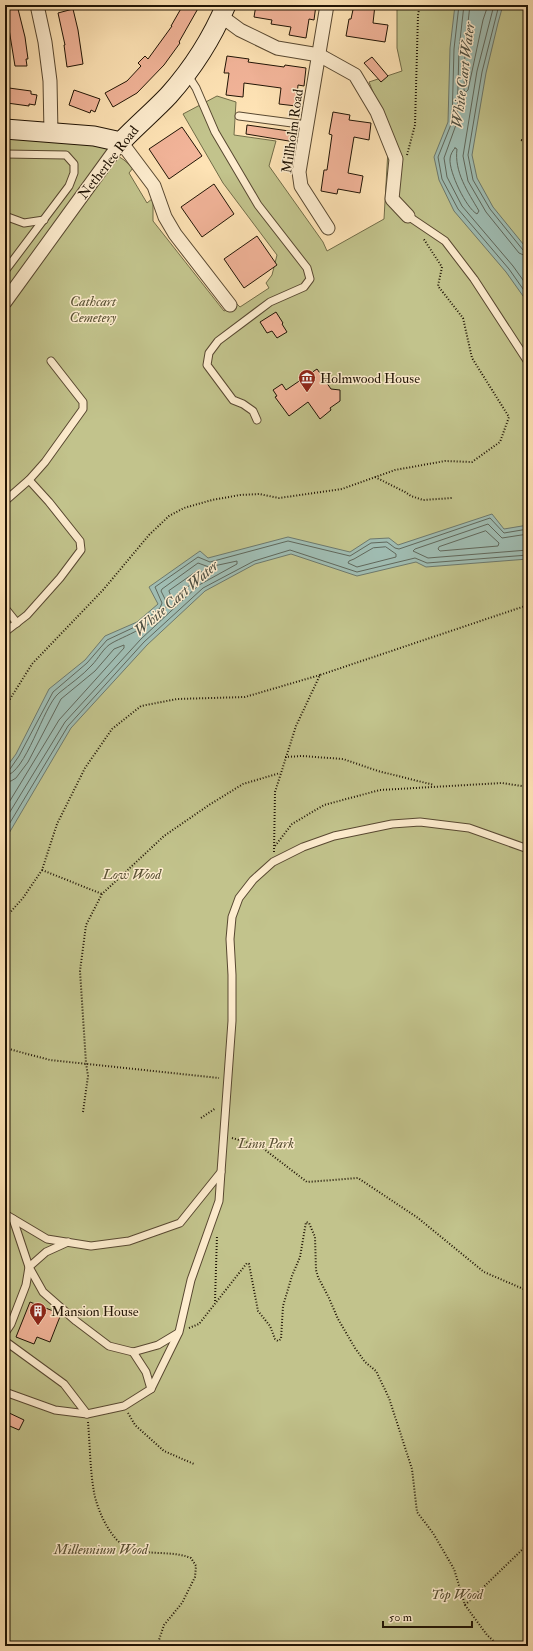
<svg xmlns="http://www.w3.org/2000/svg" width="533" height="1651" font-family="'IM FELL Double Pica',serif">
<rect width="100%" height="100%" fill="#fee3b5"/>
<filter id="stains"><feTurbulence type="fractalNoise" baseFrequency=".005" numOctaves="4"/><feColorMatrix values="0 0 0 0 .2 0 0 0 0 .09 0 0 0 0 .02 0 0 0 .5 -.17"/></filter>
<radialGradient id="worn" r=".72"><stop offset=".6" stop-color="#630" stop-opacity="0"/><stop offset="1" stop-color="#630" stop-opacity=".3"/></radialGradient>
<path fill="#c2c38c" stroke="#716c48" d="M397,5H528V1646H5V137L101,145L124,160L133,168L129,173L147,203L153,198V221L224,311L237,304L240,307L269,288L266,283L272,275L277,255L223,183L183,114L217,96L236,102L234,135L276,141L269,166L323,242L327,251L384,219L389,132L369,82L402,71L397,48Z"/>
<g fill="#a0bdb3" stroke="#6d796d">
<path d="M455,5H503L498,23L486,73L472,155L477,178L493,207L528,250V303L506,272L454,211L439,180L434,157L448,122L450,48Z"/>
<path d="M492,514L504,529L528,525V559L426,567L416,562L357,576L291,554L255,564L205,591L147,645L71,728L5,840V769L16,754L49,689L85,660L105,636L137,622L158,604L149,587L200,551L208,558L288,537L350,552L370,539L389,538L398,545Z"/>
</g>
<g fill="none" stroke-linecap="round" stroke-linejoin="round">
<g stroke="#60685c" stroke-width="1">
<path d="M459,5L454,49L452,122L438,157L442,179L458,209L509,269L528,296"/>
<path d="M464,5L459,49L457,122L444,158L447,177L462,206L513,266L528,287"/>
<path d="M470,5L465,49L464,90L466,92L468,90L483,20L488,5"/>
<path d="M494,5L477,71L463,156L468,181L486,212L519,253L528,257"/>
<path d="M499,5L482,72L468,155L473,180L490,209L523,250L528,252"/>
<path d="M455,148L457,149C454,172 468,192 479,211L477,214C466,208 449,172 450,159C450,155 453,150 455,148Z"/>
<path d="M486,531L499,543L498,546L440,551L438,549L439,547Z"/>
<path d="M528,534L502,538L488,524L415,549L413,551L428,558L528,550"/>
<path d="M386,547L396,554V557L357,567L348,563L349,561L354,559L373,548Z"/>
<path d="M199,570L203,573V575L195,580L175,599H172L169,591Z"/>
<path d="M5,770L10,769L19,756L53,692L87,663L107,640L139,625L160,608L162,603L155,587L198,557L210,562L288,541L350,556L371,543L387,542L395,548L399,549L490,518L504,533L528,529"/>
<path d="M5,776C26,774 43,706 59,693C70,684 82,676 92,665C98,659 104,647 112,643C126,635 166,621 167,603L161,591L162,589L198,563L209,567L237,561V564L199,585L141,639L65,722L5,820"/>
<path d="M5,782L11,781L16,778L28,762L61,699L95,671L114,649L124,645V648L59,720L5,809"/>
<path d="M5,831L68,726L144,642L203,588L254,561L290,550L357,572L415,558L427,563L528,555"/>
</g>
</g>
<g fill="#f2b499" stroke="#201405">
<path d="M12,5H17L25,37L28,59H26L27,66H15L9,29L5,30V7Z"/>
<path d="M183,5H200L179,42L180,43L164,65L137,93L113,107L105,93L127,81L141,66L138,63L145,56L148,59L172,26H171Z"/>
<path d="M256,5H316L314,20L309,19L306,38L289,35L291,27L271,24L272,20L254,17Z"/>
<path d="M354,5H375L373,23L388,25L385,42L346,36L349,19H351Z"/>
<path d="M73,9L78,30L83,64L67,67L64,45H65L58,13Z"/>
<path d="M227,56L249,59L248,62L284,67L285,65L306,68L304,86L298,85L296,106L279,104L281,88L244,83L243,97L226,95L229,73H224Z"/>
<path d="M372,57L388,76L381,82L364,63Z"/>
<path d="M9,88L31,91V94L37,95L35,105L29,104V106L7,103Z"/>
<path d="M74,90L100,99L95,112L91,110L90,113L69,105Z"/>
<path d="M333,112L350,115L349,120L371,123L369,140L354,137L348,173L363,176L360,193L338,189L337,194L321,191L324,170H327L332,135L329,134Z"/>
<path d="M247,125L296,132L295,142L246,134Z"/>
<path d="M182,127L202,156L169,179L149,149Z"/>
<path d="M214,184L234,214L202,237L181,207Z"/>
<path d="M257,236L277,265L244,288L224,259Z"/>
<path d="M276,312L283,323L282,324L287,332L277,338L272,331L267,333L260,322Z"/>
<path d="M317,369L331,389L340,390V401L330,408L331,410L320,419L308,402L289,416L275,397L277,396L273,390L282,384L286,390Z"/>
<path d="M30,1302L61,1314L50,1342L37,1337L34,1344L16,1337Z"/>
<path d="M5,1411L24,1420L19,1430L5,1424Z"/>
</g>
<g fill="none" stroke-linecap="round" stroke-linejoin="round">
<defs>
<g id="lane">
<path d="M187,74L196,88L215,132L258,205L307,268L310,279L304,287L270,302L218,341L209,353L207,365L233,400L243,404L253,411L257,420"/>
<path d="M239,116L307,125"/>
<path d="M5,154L66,155L74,164V173L69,186L5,271"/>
<path d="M5,216L24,223L44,220"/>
<path d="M408,216L445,241L474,279L528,362"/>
<path d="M5,501L29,480L45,462L83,409V402L51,361"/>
<path d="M5,608L17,623"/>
<path d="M5,632L27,615L60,578L81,550L80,541L49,502L29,480"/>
<path d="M5,1214L47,1239L91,1246L129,1241L180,1223L221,1172L232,1021V975L230,939L232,917L239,898L253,880L273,862L303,847L334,836L392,824L420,822L469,828L528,849"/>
<path d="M68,1242L46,1252L29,1267L43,1292L76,1321L109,1346L133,1352L158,1345L178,1333"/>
<path d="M5,1333L11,1324L26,1285L29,1267L13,1219"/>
<path d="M5,1341L64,1384L87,1414"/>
<path d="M133,1352L146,1372L151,1389"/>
<path d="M5,1392L55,1410L87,1414L124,1406L151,1389L179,1332L191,1280L219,1201L221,1172"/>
</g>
<g id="street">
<path d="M37,5L45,42L50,81L51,133"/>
<path d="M327,5L299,172L301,186L328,228"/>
<path d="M221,16L240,30L277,48L319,55L355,75L377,112L396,159L392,199L408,216"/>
<path d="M5,302L121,142L154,186L165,217L175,234L230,305"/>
</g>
<path id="secondary" d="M5,129L94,136L121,142C136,126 154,111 169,95C193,68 212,38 226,5"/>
</defs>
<use href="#lane" stroke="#584831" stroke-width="9"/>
<use href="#street" stroke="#584831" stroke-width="15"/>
<use href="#secondary" stroke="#201405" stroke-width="21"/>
<g stroke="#201405" stroke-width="2" stroke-dasharray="1 2" stroke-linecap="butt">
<path d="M521,140L528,142"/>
<path d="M407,155L415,125L418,15L420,5"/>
<path d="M375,477L405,492L411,496L423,500L452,498"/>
<path d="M5,707L32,664L103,590L149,535L169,516L184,508L212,500L240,495L259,494L279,498L342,489L395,470L445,461L472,462L500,442L509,417L472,358L463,318L438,286L442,267L423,238"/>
<path d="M285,757L302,756L343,759L378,771L434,785"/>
<path d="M275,846L292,824L324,805L380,790L502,783L528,787"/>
<path d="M274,852L275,792L296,726L320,675L528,605"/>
<path d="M42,870L102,894"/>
<path d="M5,918L23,898L42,870L57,824L85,768L112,729L141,706L177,699L245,697L320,675"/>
<path d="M5,1048L50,1060L219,1078"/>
<path d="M83,1112L88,1076L86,1063L80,971L86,925L102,894L164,836L209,805L243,784L280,773"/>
<path d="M201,1118L216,1108"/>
<path d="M232,1138L260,1146L307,1182L358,1178L418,1218L484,1272L528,1291"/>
<path d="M215,1301L217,1235"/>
<path d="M189,1328L199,1324L247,1263L249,1264L258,1311L270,1326L275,1339L278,1341L281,1339L283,1306L292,1276L300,1257L306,1222L309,1223L315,1237L316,1270L318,1277L329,1298L338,1319L355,1348L365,1362L376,1371L389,1398L412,1469L417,1512L433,1533L454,1569L465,1605L487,1635L499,1646"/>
<path d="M128,1413L135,1425L164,1451L194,1464"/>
<path d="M88,1422C90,1445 90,1470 94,1492C97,1510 111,1541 128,1548C148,1556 171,1550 191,1558L196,1566L195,1577L182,1603L164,1625L157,1646"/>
<path d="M465,1605L528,1544"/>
</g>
<use href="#lane" stroke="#feedcf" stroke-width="7"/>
<use href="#street" stroke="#feedcf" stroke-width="13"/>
<use href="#secondary" stroke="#feedcf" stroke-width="19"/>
</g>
<defs>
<symbol id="museum-pin" viewBox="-11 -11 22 30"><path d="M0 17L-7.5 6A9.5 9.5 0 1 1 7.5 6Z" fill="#8f2418" stroke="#feedcf"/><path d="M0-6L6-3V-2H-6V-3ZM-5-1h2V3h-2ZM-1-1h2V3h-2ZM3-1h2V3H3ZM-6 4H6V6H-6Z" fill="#fff"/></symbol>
<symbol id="building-pin" viewBox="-11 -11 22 30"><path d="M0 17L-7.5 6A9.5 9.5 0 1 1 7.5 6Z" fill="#8f2418" stroke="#feedcf"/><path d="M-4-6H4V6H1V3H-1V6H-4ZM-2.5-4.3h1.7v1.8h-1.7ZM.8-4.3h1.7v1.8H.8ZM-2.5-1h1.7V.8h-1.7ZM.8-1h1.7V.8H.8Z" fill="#fff"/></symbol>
</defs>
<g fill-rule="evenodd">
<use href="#museum-pin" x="297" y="368" width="20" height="27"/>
<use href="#building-pin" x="28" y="1301" width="20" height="27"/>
</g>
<g text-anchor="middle" stroke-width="3" stroke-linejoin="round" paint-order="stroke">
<g font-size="14" fill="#201405" stroke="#feedcf">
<text transform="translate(292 131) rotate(-82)" y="5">Millholm Road</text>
<text transform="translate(108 162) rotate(-52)" y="5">Netherlee Road</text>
</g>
<g font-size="14" font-style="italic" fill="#595134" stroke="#feedcf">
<text x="93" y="306">Cathcart<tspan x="93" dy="16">Cemetery</tspan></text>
<text x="132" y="879">Low Wood</text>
<text x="266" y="1148">Linn Park</text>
<text x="101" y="1554">Millennium Wood</text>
<text x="457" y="1599">Top Wood</text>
</g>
<g font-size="14" fill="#201405" stroke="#feedcf" text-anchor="start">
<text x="320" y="383">Holmwood House</text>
<text x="51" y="1316">Mansion House</text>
</g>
<g font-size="15" font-style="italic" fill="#4d4f42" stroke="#feedcf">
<text transform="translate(463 75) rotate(-83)" y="5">White Cart Water</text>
<text transform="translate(176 598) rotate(-41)" y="5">White Cart Water</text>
</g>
</g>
<rect width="533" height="1651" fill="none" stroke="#fee3b5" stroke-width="20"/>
<rect x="6" y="6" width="521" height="1639" fill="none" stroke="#201405" stroke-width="2"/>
<rect x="10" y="10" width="513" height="1631" fill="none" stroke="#201405"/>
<path d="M383 1621v6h89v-6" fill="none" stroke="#201405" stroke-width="2"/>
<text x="389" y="1621" font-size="12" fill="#201405" stroke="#feedcf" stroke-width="3" paint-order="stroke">50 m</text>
<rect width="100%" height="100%" filter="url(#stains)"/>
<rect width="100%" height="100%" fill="url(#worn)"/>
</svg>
